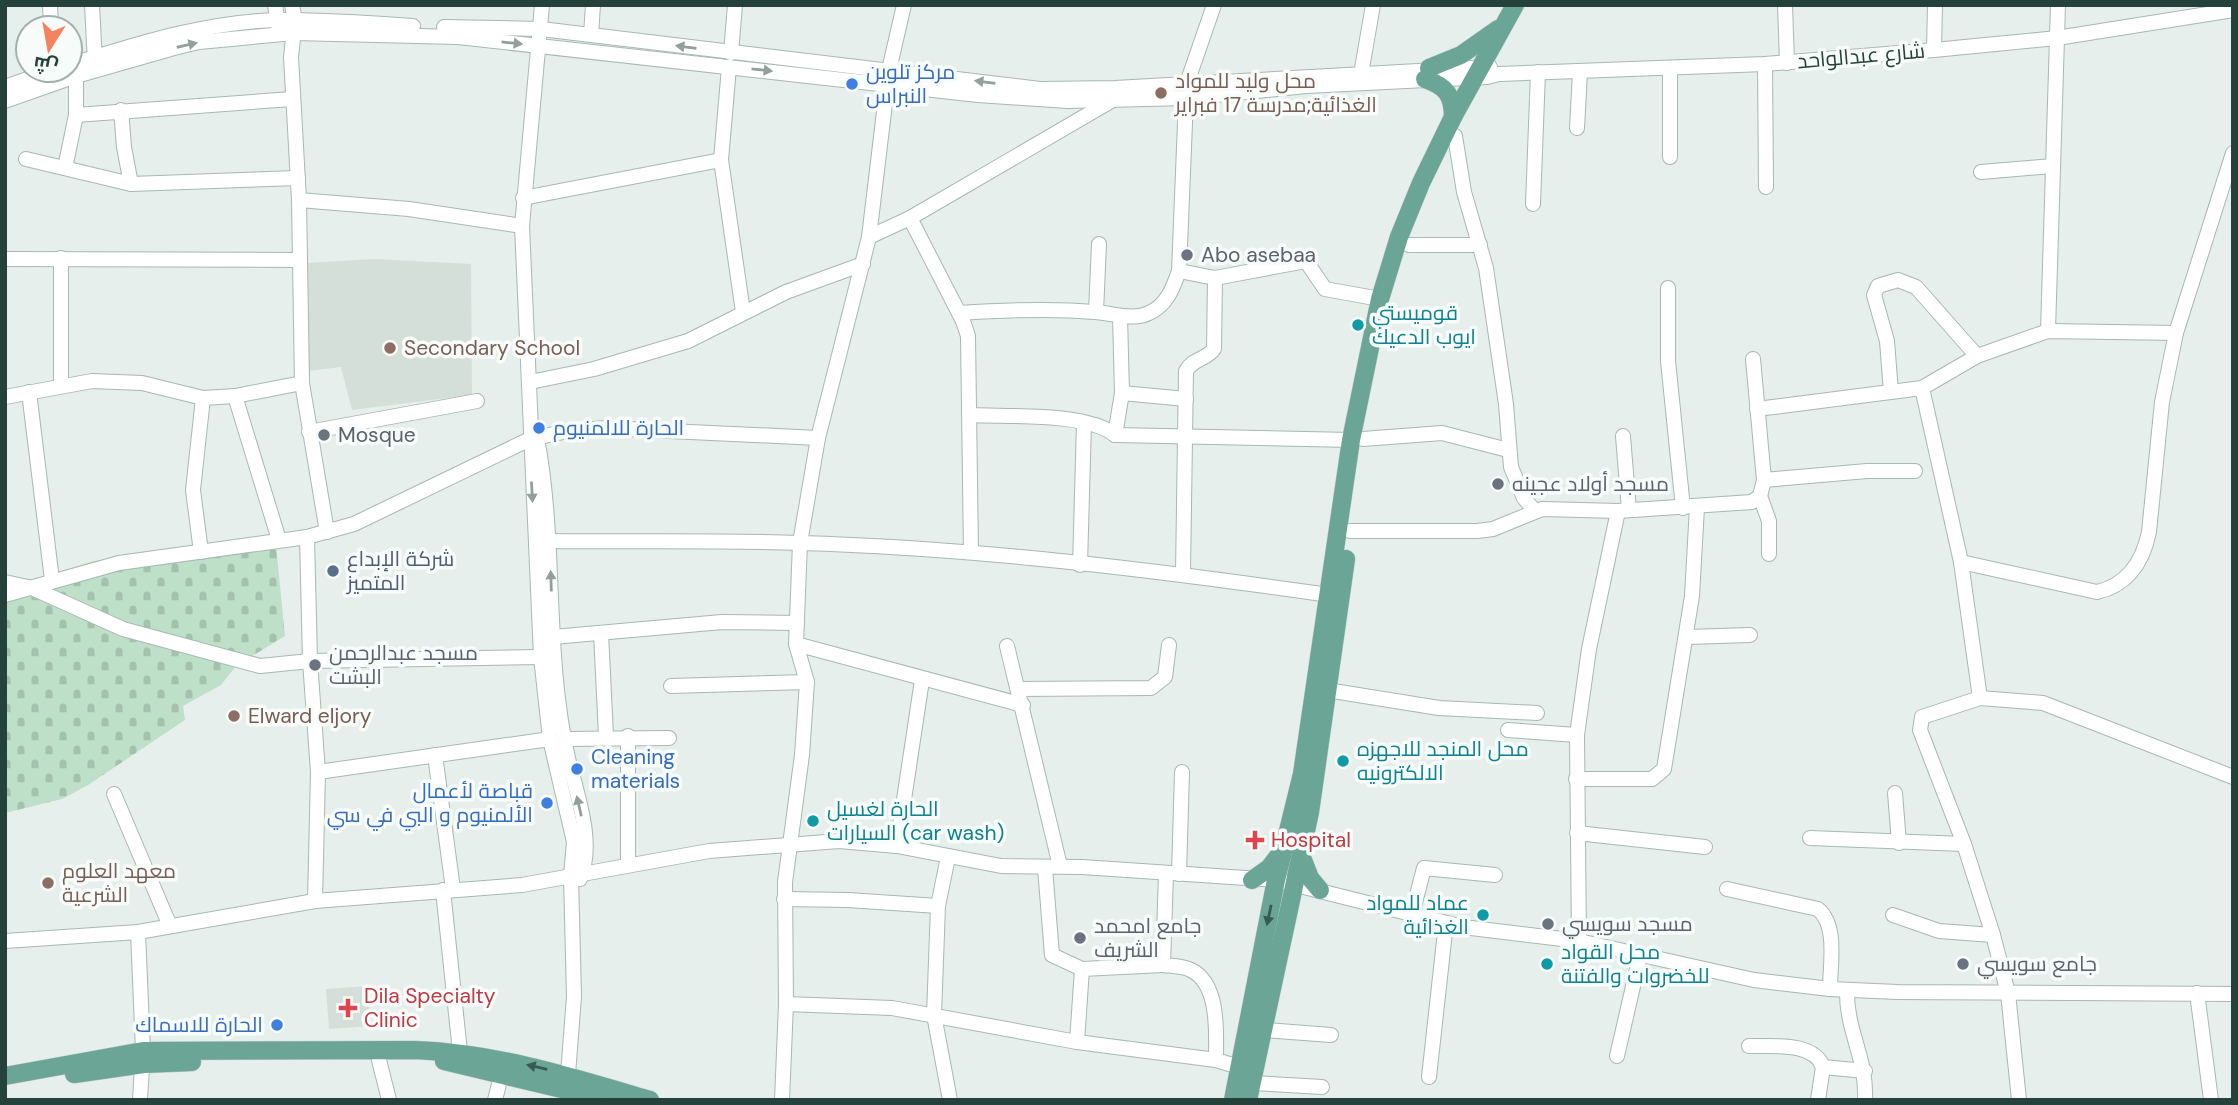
<svg xmlns="http://www.w3.org/2000/svg" width="2238" height="1105" font-family="'DM Sans',Cairo,sans-serif">
<defs>
<pattern id="cemetery-stones" width="16" height="16" patternUnits="userSpaceOnUse" patternTransform="scale(1.75)"><rect width="16" height="16" fill="#bfe0c8"/><path d="M2 7V4a2 2 0 0 1 4 0v3zM10 15v-3a2 2 0 0 1 4 0v3z" fill="#a4c1ad"/></pattern>
</defs>
<rect width="100%" height="100%" fill="#e6efeb"/>
<g fill="#d4dfda">
<path d="M374,259L471,264L472,395L352,410L341,367L308,371L305,263Z"/>
<path d="M368,986L371,1026L329,1029L326,989Z"/>
</g>
<path fill="url(#cemetery-stones)" d="M275,535L285,636L236,666L221,685L183,706L185,720L88,785L62,799L5,813V589L94,561Z"/>
<g fill="none" stroke-linecap="round" stroke-linejoin="round">
<defs>
<g id="minor">
<path d="M50,5L51,28"/>
<path d="M92,5L95,63"/>
<path d="M275,5L279,30"/>
<path d="M292,5L295,20L291,57L299,200L302,383L327,532"/>
<path d="M542,5L522,226L541,657L550,739L574,842L571,876L574,997L568,1074L564,1083"/>
<path d="M1785,5L1787,63"/>
<path d="M444,27L541,29L1040,89L1115,88L1490,67"/>
<path d="M591,35L593,5"/>
<path d="M1934,50L1935,5"/>
<path d="M731,53L735,5"/>
<path d="M1765,64L1766,187"/>
<path d="M70,65C142,42 219,18 295,20C334,21 374,23 413,26"/>
<path d="M729,67L721,160L743,312"/>
<path d="M1670,68V157"/>
<path d="M1360,80L1373,5"/>
<path d="M1187,83L1214,5"/>
<path d="M5,87L52,70"/>
<path d="M5,101L76,76L174,48L199,42L294,33L458,37L978,95L1068,101L1186,98L1306,86L1487,77L1499,74L1765,64L1934,50L2057,38L2233,10"/>
<path d="M121,110L124,147L131,184"/>
<path d="M76,115L292,99"/>
<path d="M1577,128L1580,72"/>
<path d="M1455,136L1464,192L1486,268L1506,404L1511,467L1524,498L1534,510"/>
<path d="M26,159L131,184L298,178"/>
<path d="M65,168L76,115V76"/>
<path d="M1981,172L2052,166"/>
<path d="M523,198L721,160"/>
<path d="M299,200L409,209L522,226"/>
<path d="M1533,204L1538,72"/>
<path d="M910,218L963,321L968,336L971,552"/>
<path d="M869,237L910,218L1111,101"/>
<path d="M1409,245H1480"/>
<path d="M61,258V385"/>
<path d="M5,259L300,260"/>
<path d="M1179,271L1215,278L1306,261L1325,289L1380,299"/>
<path d="M1668,288V361L1683,508"/>
<path d="M1096,312L1099,244"/>
<path d="M959,313C1004,310 1050,308 1095,312C1112,313 1133,321 1149,313C1167,305 1173,288 1179,271L1186,98"/>
<path d="M2048,331L2058,5"/>
<path d="M530,382L594,369L688,341L786,292L863,264"/>
<path d="M1922,388L1961,562L1980,698"/>
<path d="M29,392L52,580"/>
<path d="M1891,392L1887,341L1874,295L1878,286L1898,280L1916,287L1977,356"/>
<path d="M1122,393L1186,399"/>
<path d="M235,396L279,540"/>
<path d="M5,397L92,381L142,383L203,398L235,396L302,383"/>
<path d="M1757,409L1922,388L1977,356L2048,331L2176,333"/>
<path d="M971,415C1007,417 1087,412 1115,435L1351,440"/>
<path d="M309,432L477,401"/>
<path d="M1115,435L1122,393L1120,316"/>
<path d="M1623,436L1629,510"/>
<path d="M537,438C557,544 544,653 568,758C577,795 595,842 580,879"/>
<path d="M1363,439L1442,433L1508,450"/>
<path d="M1764,480L1867,471H1915"/>
<path d="M1760,496L1769,521V554"/>
<path d="M1350,531H1477L1493,529L1542,509L1618,511L1752,502L1760,496L1764,480L1753,359"/>
<path d="M307,537L310,661L318,772L315,901"/>
<path d="M550,541C633,542 717,540 800,543C977,548 1154,570 1329,595"/>
<path d="M201,552L193,490L203,398"/>
<path d="M1961,562L2097,592C2128,585 2143,561 2149,532L2162,402L2176,333L2233,153"/>
<path d="M1080,565L1084,423"/>
<path d="M1183,574L1186,371C1193,358 1206,360 1214,349L1215,278"/>
<path d="M5,582L32,588L123,629L260,666L310,661L541,657"/>
<path d="M5,595L119,563L307,537L354,524L530,439L568,431L606,428L818,438"/>
<path d="M601,633L606,736"/>
<path d="M553,637L722,622L797,623"/>
<path d="M1687,637L1750,635"/>
<path d="M796,644L1023,705"/>
<path d="M1007,646L1060,866"/>
<path d="M671,686L807,682"/>
<path d="M1018,689L1151,688L1165,677L1169,645"/>
<path d="M1327,690L1439,708L1537,713"/>
<path d="M1508,730L1577,735"/>
<path d="M564,739L669,738"/>
<path d="M435,755L453,889"/>
<path d="M318,772L550,739"/>
<path d="M1576,779H1652L1664,769L1692,596L1697,507"/>
<path d="M1895,793L1899,843"/>
<path d="M114,794L170,926"/>
<path d="M1577,833L1705,847"/>
<path d="M1810,838L1964,844"/>
<path d="M897,846L922,680"/>
<path d="M948,857L938,906L934,1015L950,1100"/>
<path d="M628,864V736"/>
<path d="M1045,868L1052,955L1082,969L1077,1042"/>
<path d="M1166,873L1163,965C1172,966 1183,966 1191,970C1220,984 1216,1034 1216,1060"/>
<path d="M1179,874L1182,772"/>
<path d="M1727,889L1818,909C1838,926 1830,964 1830,989"/>
<path d="M443,890L460,1052L458,1063"/>
<path d="M784,899L848,900L938,906"/>
<path d="M1412,914L1424,868L1495,875"/>
<path d="M1893,915L1939,931L1993,935"/>
<path d="M138,932L143,1051L140,1100"/>
<path d="M5,941L138,932L315,901L522,885L709,851L839,841L897,846L1001,866L1082,867L1276,880L1463,927L1579,941L1754,980L1830,989L1897,992L2233,994"/>
<path d="M1579,941L1577,735L1589,649L1618,511"/>
<path d="M1082,969L1163,965"/>
<path d="M1847,990C1846,1031 1867,1057 1865,1100"/>
<path d="M2197,993L2211,1100"/>
<path d="M786,1004L892,1008L1077,1042L1216,1060L1239,1067"/>
<path d="M1265,1030L1331,1035"/>
<path d="M1749,1046C1771,1047 1814,1041 1823,1067L1865,1071"/>
<path d="M1617,1056L1640,956"/>
<path d="M379,1060L389,1100"/>
<path d="M1429,1077L1446,923"/>
<path d="M1253,1083L1322,1087"/>
<path d="M495,1100L504,1064"/>
<path d="M782,1100L786,1004L785,882L802,755L807,682L796,644L800,543L818,438L869,237L889,70L904,5"/>
<path d="M1818,1100L1823,1067"/>
<path d="M2019,1100L2008,993L1993,935L1964,844L1920,730L1922,717L1980,698L2043,703L2233,777"/>
</g>
<g id="major">
<path d="M1429,68L1461,55L1498,29"/>
<path d="M1425,79C1445,86 1453,94 1453,117"/>
<path d="M1301,855L1310,878L1320,890"/>
<path d="M1252,880L1269,868L1280,854"/>
<path d="M444,1061L608,1100"/>
<path d="M74,1074L144,1064L192,1062"/>
<path d="M5,1076L143,1051L415,1050C497,1053 572,1077 650,1100"/>
<path d="M1233,1100L1276,880L1302,774L1351,440L1380,299L1399,237L1421,183L1453,117L1515,5"/>
<path d="M1248,1100L1310,812L1346,559"/>
</g>
</defs>
<use href="#minor" stroke="#a8b8b2" stroke-width="16"/>
<use href="#major" stroke="#c2cac8" stroke-width="19"/>
<use href="#minor" stroke="#fff" stroke-width="14"/>
<use href="#major" stroke="#6aa596" stroke-width="18"/>
</g>
<defs><path id="oneway-solid" d="M-6-.8H1V-3.2L6.5 0L1 3.2V.8H-6Z" transform="scale(1.75)"/></defs>
<g fill="#92a09c">
<use href="#oneway-solid" transform="translate(512 43) rotate(6)"/>
<use href="#oneway-solid" transform="translate(187 45) rotate(-13)"/>
<use href="#oneway-solid" transform="translate(686 47) rotate(-173)"/>
<use href="#oneway-solid" transform="translate(762 70) rotate(6)"/>
<use href="#oneway-solid" transform="translate(985 82) rotate(-173)"/>
<use href="#oneway-solid" transform="translate(532 492) rotate(87)"/>
<use href="#oneway-solid" transform="translate(551 581) rotate(-92)"/>
<use href="#oneway-solid" transform="translate(579 806) rotate(-103)"/>
</g>
<g fill="#365b51">
<use href="#oneway-solid" transform="translate(1269 915) rotate(102)"/>
<use href="#oneway-solid" transform="translate(537 1067) rotate(-167)"/>
</g>
<g fill="#3f7fe0" stroke="#f7fbf9" stroke-width="2.5">
<circle cx="852" cy="84" r="7"/>
<circle cx="539" cy="428" r="7"/>
<circle cx="577" cy="769" r="7"/>
<circle cx="547" cy="803" r="7"/>
<circle cx="277" cy="1025" r="7"/>
</g>
<g fill="#8d6e63" stroke="#f7fbf9" stroke-width="2.5">
<circle cx="1161" cy="93" r="7"/>
<circle cx="390" cy="348" r="7"/>
<circle cx="234" cy="716" r="7"/>
<circle cx="48" cy="883" r="7"/>
</g>
<g fill="#6b7280" stroke="#f7fbf9" stroke-width="2.5">
<circle cx="1187" cy="255" r="7"/>
<circle cx="324" cy="435" r="7"/>
<circle cx="1498" cy="484" r="7"/>
<circle cx="315" cy="665" r="7"/>
<circle cx="1548" cy="924" r="7"/>
<circle cx="1080" cy="938" r="7"/>
<circle cx="1963" cy="964" r="7"/>
</g>
<g fill="#0f9aa8" stroke="#f7fbf9" stroke-width="2.5">
<circle cx="1358" cy="325" r="7"/>
<circle cx="1343" cy="761" r="7"/>
<circle cx="813" cy="821" r="7"/>
<circle cx="1483" cy="915" r="7"/>
<circle cx="1547" cy="964" r="7"/>
</g>
<circle fill="#5c6f8a" stroke="#f7fbf9" stroke-width="2.5" cx="333" cy="571" r="7"/>
<g fill="#e0444e" stroke="#f7fbf9" stroke-width="2.5">
<path d="M1251.5 829.5h7v7h7v7h-7v7h-7v-7h-7v-7h7z"/>
<path d="M344.5 997.5h7v7h7v7h-7v7h-7v-7h-7v-7h7z"/>
</g>
<g text-anchor="middle" stroke-width="7" stroke-linejoin="round" paint-order="stroke">
<g font-size="21" fill="#24423a" stroke="#f7fbf9">
<text transform="translate(1861 56) rotate(-5)" y="7">شارع عبدالواحد</text>
</g>
<g font-size="21" fill="#366cbe" stroke="#f7fbf9" text-anchor="start">
<text x="866" y="79">مركز تلوين<tspan x="866" dy="24">النبراس</tspan></text>
<text x="553" y="435">الحارة للالمنيوم</text>
<text x="591" y="764">Cleaning<tspan x="591" dy="24">materials</tspan></text>
<text x="533" y="798" text-anchor="end">قباصة لأعمال<tspan x="533" dy="24">الألمنيوم و البي في سي</tspan></text>
<text x="263" y="1032" text-anchor="end">الحارة للاسماك</text>
</g>
<g font-size="21" fill="#785e54" stroke="#f7fbf9" text-anchor="start">
<text x="1175" y="88">محل وليد للمواد<tspan x="1175" dy="24">الغذائية;مدرسة 17 فبراير</tspan></text>
<text x="404" y="355">Secondary School</text>
<text x="248" y="723">Elward eljory</text>
<text x="62" y="878">معهد العلوم<tspan x="62" dy="24">الشرعية</tspan></text>
</g>
<g font-size="21" fill="#5b616d" stroke="#f7fbf9" text-anchor="start">
<text x="1201" y="262">Abo asebaa</text>
<text x="338" y="442">Mosque</text>
<text x="1512" y="491">مسجد أولاد عجينه</text>
<text x="329" y="660">مسجد عبدالرحمن<tspan x="329" dy="24">البشت</tspan></text>
<text x="1562" y="931">مسجد سويسي</text>
<text x="1094" y="933">جامع امحمد<tspan x="1094" dy="24">الشريف</tspan></text>
<text x="1977" y="971">جامع سويسي</text>
</g>
<g font-size="21" fill="#0d838f" stroke="#f7fbf9" text-anchor="start">
<text x="1372" y="320">قوميستي<tspan x="1372" dy="24">ايوب الدعيك</tspan></text>
<text x="1357" y="756">محل المنجد للاجهزه<tspan x="1357" dy="24">الالكترونيه</tspan></text>
<text x="827" y="816">الحارة لغسيل<tspan x="827" dy="24">السيارات (car wash)</tspan></text>
<text x="1469" y="910" text-anchor="end">عماد للمواد<tspan x="1469" dy="24">الغذائية</tspan></text>
<text x="1561" y="959">محل القواد<tspan x="1561" dy="24">للخضروات والفتنة</tspan></text>
</g>
<g font-size="21" fill="#4e5e75" stroke="#f7fbf9" text-anchor="start">
<text x="347" y="566">شركة الإبداع<tspan x="347" dy="24">المتميز</tspan></text>
</g>
<g font-size="21" fill="#be3a42" stroke="#f7fbf9" text-anchor="start">
<text x="1271" y="847">Hospital</text>
<text x="364" y="1003">Dila Specialty<tspan x="364" dy="24">Clinic</tspan></text>
</g>
</g>
<rect width="2238" height="1105" fill="none" stroke="#24423a" stroke-width="14"/>
<g transform="translate(49 49) rotate(191)"><circle r="33" fill="#f7fbf9" stroke="#a3b1ad" stroke-width="2"/>
<path d="M0-5L12 26L0 18L-12 26Z" fill="#f4845f"/>
<text y="-10" font-size="19" font-weight="bold" text-anchor="middle" fill="#24423a">ش</text>
</g>
</svg>
